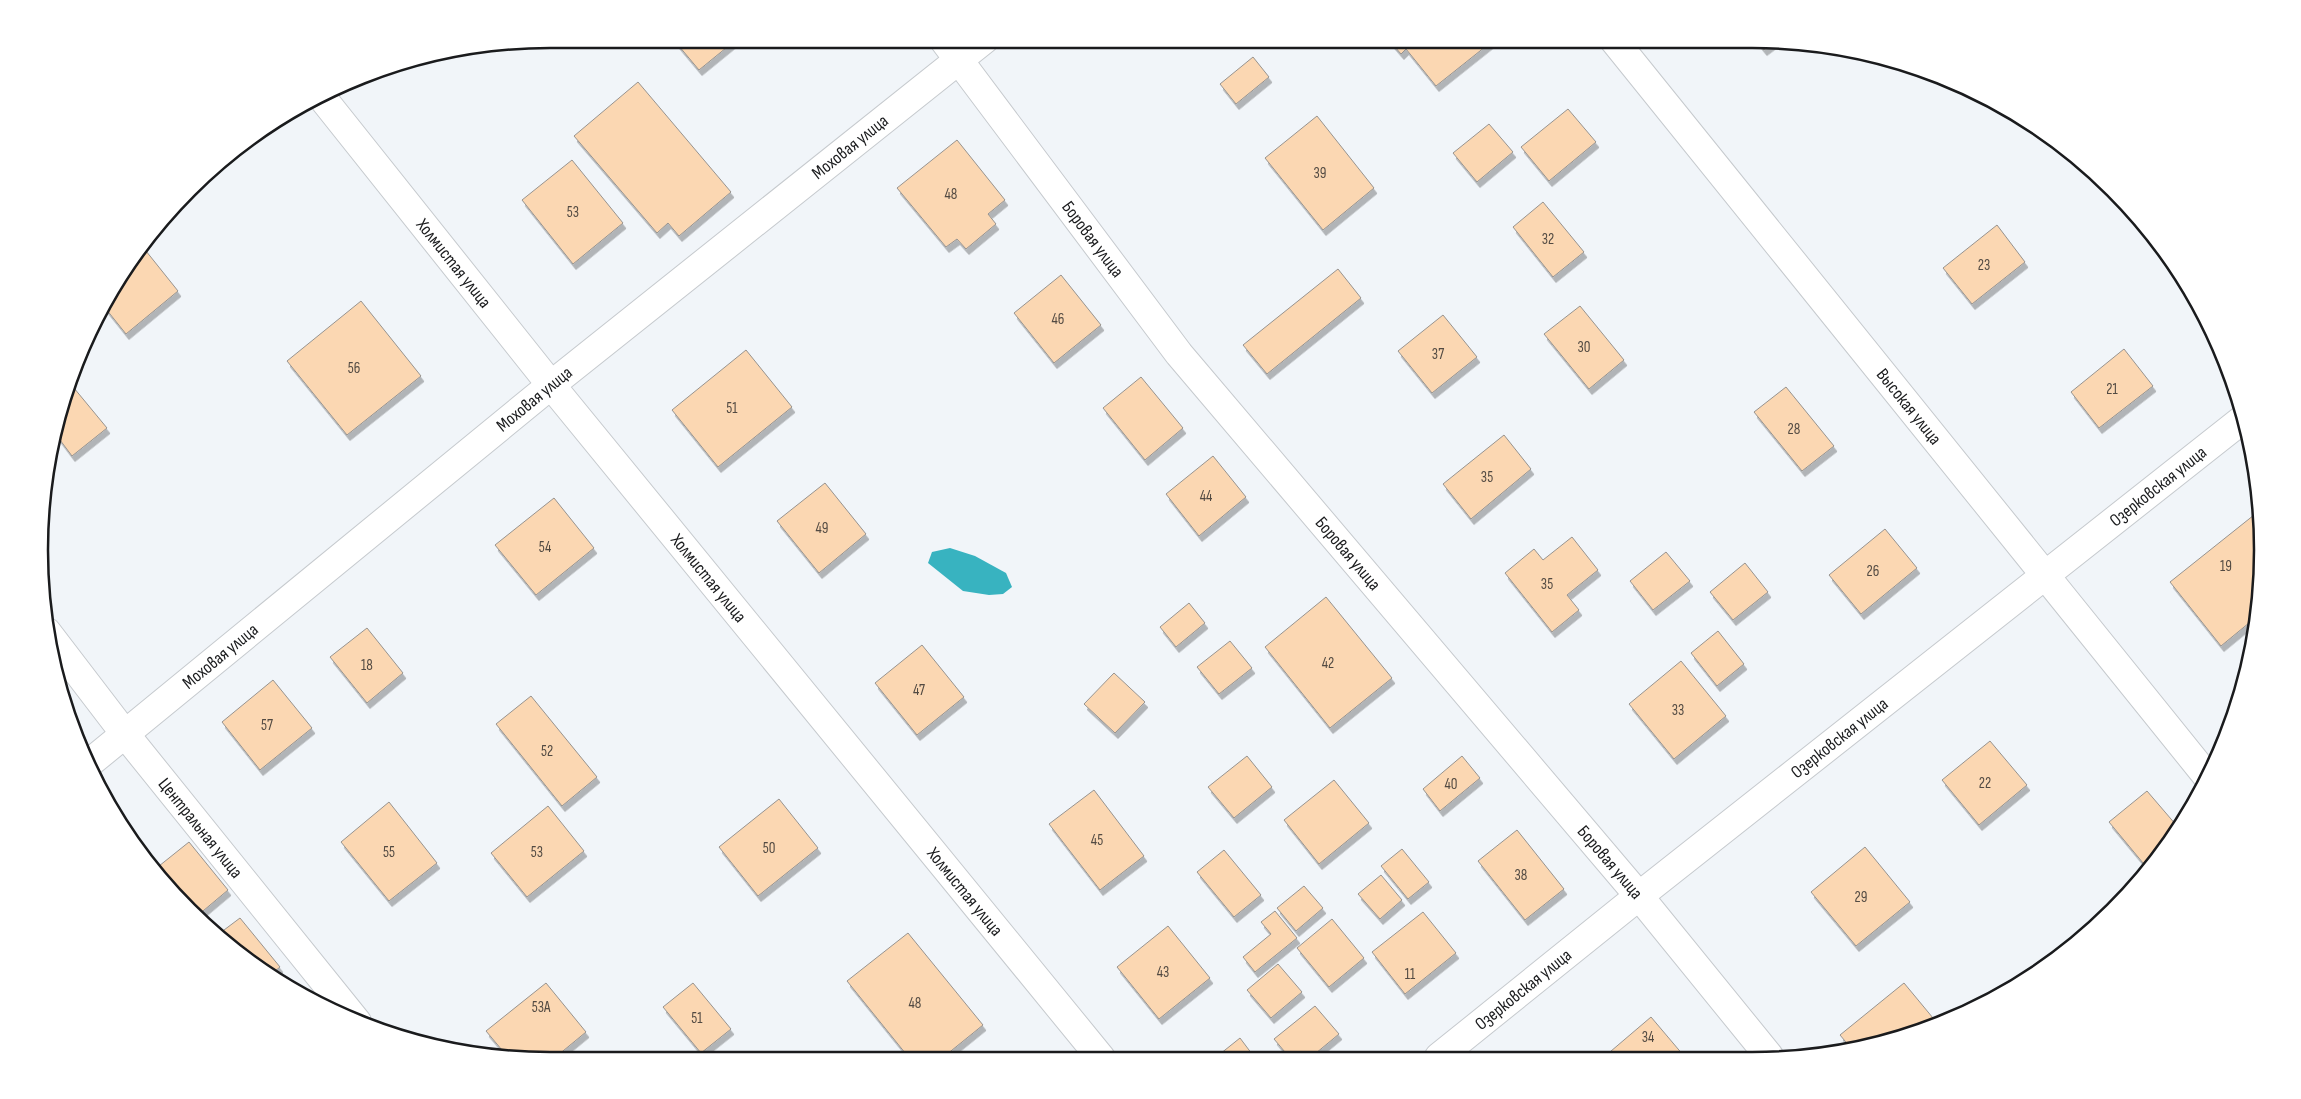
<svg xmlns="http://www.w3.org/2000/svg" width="2301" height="1099" font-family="'Sofia Sans Condensed',sans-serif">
<defs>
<filter id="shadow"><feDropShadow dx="3" dy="5.5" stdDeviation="0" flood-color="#0004"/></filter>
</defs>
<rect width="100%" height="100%" fill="#f1f5f9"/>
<path fill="#38b3c0" d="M950,548L975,556L1006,573L1012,587L1003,594L989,595L963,591L928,563L932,552Z"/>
<g fill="#fbd7b2" stroke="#97938f" filter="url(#shadow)">
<path d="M673,39H737L699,70Z"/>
<path d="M1388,39H1495L1436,86L1406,49L1401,54Z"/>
<path d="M1755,39L1776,41L1764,50Z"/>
<path d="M1253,57L1269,77L1236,104L1220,84Z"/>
<path d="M638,82L731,192L679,236L668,223L657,233L574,136Z"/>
<path d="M1568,109L1596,142L1549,181L1521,147Z"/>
<path d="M1317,116L1374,188L1323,230L1265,158Z"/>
<path d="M1489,124L1513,152L1477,182L1453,153Z"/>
<path d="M957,140L1005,200L988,214L996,224L966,249L957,239L946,247L897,188Z"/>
<path d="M572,160L623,223L573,264L522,200Z"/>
<path d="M1543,202L1584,252L1553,277L1513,227Z"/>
<path d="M1997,225L2025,262L1972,304L1943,268Z"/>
<path d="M142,246L178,291L126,334L102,304Z"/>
<path d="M1338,269L1361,298L1267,374L1243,345Z"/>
<path d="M1061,275L1101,325L1054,363L1014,313Z"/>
<path d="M361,301L421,376L347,435L287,361Z"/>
<path d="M1580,306L1624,360L1589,389L1544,334Z"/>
<path d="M1443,315L1477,357L1432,393L1398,351Z"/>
<path d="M2124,349L2153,386L2099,428L2071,392Z"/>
<path d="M746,350L792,407L718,467L672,410Z"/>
<path d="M1141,377L1183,428L1145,460L1103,408Z"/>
<path d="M69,382L107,428L72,456L54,432Z"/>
<path d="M1786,387L1834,446L1802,471L1754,412Z"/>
<path d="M1504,435L1531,469L1471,519L1443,484Z"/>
<path d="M1213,456L1246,497L1199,536L1166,494Z"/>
<path d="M825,483L866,534L819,573L777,521Z"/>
<path d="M554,498L594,548L536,595L495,545Z"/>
<path d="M2254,515L2260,523L2262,550L2255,618L2221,646L2170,582Z"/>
<path d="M1885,529L1917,568L1861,614L1829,575Z"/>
<path d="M1572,537L1598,570L1567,595L1579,610L1552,632L1505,573L1534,549L1543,560Z"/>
<path d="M1666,552L1690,581L1653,610L1630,581Z"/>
<path d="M1745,563L1768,592L1733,620L1710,592Z"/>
<path d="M1326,597L1392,678L1330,728L1265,647Z"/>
<path d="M1189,603L1205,623L1176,647L1160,627Z"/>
<path d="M367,628L403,673L367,703L330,657Z"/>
<path d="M1718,631L1744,664L1717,686L1691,653Z"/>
<path d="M1230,641L1252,668L1219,694L1197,667Z"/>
<path d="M922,645L964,697L917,735L875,683Z"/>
<path d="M1681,661L1726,716L1674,759L1629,704Z"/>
<path d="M1114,673L1145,702L1115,733L1084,704Z"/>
<path d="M273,680L312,728L260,770L222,722Z"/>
<path d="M531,696L597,777L562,806L496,724Z"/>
<path d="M1990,741L2027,785L1979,825L1942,780Z"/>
<path d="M1247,756L1272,787L1234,818L1208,787Z"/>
<path d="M1462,756L1480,778L1440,811L1423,789Z"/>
<path d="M1334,780L1369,823L1319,864L1284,820Z"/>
<path d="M1094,790L1144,856L1100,890L1049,824Z"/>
<path d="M2147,791L2177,826L2157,860L2148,869L2109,822Z"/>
<path d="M779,799L818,848L758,896L719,847Z"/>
<path d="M389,802L437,863L389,901L341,842Z"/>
<path d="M548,806L584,851L527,897L491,853Z"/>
<path d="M1517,830L1564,889L1525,920L1478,861Z"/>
<path d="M189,842L228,890L197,916L154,870Z"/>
<path d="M1865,847L1910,902L1856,946L1811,892Z"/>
<path d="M1402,849L1429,882L1408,899L1381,866Z"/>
<path d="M1224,850L1261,895L1234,917L1197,872Z"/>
<path d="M1381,875L1402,900L1380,919L1358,894Z"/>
<path d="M1304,886L1323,908L1296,931L1277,908Z"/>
<path d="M1275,911L1297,938L1255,972L1243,957L1271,934L1261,922Z"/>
<path d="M1423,912L1456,953L1405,994L1372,952Z"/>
<path d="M240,918L280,967L269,976L216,936Z"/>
<path d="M1332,919L1364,958L1329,987L1297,948Z"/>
<path d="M1168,926L1210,978L1159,1019L1117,967Z"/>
<path d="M908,933L983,1025L941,1059H910L847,981Z"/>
<path d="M1278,964L1302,992L1271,1018L1247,990Z"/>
<path d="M546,983L586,1032L552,1060L507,1056L486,1031Z"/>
<path d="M693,983L731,1029L701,1053L663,1007Z"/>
<path d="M1904,983L1938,1024L1850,1047L1840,1035Z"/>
<path d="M1315,1006L1339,1034L1310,1058H1290L1274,1039Z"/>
<path d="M1651,1017L1684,1056L1604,1057Z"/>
<path d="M1240,1038L1255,1058H1215Z"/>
</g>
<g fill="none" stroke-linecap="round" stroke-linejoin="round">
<defs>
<g id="minor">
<path id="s1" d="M943,39L1179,354L1639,896L1769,1056"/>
<path id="s2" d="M1613,39L2206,775"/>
<path id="s3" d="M320,95L551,385L1101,1058"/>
<path id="s4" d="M47,632L125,734L357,1022"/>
<path id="s5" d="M87,765L551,385L985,39"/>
<path id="s6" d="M1439,1057L1639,896L2243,419"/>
</g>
</defs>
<use href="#minor" stroke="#c6cace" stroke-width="30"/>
<use href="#minor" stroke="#fff" stroke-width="28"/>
</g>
<g text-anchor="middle" stroke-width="4" stroke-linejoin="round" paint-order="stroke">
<g font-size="15" fill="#524a42">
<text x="1320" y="178">39</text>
<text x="951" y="199">48</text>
<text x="573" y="217">53</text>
<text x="1548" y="244">32</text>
<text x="1984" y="270">23</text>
<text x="1058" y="324">46</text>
<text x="1584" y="352">30</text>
<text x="1438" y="359">37</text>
<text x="354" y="373">56</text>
<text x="2112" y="394">21</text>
<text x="732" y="413">51</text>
<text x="1794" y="434">28</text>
<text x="1487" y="482">35</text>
<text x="1206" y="501">44</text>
<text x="822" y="533">49</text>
<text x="545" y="552">54</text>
<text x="2226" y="571">19</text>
<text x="1873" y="576">26</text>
<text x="1547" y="589">35</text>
<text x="1328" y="668">42</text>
<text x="367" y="670">18</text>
<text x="919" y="695">47</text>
<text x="1678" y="715">33</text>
<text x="267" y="730">57</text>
<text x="547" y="756">52</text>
<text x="1985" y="788">22</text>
<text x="1451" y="789">40</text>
<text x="1097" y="845">45</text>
<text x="769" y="853">50</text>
<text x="389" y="857">55</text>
<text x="537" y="857">53</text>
<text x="1521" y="880">38</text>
<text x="1861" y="902">29</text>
<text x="1163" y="977">43</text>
<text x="1410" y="979">11</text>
<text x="915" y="1008">48</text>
<text x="541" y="1012">53А</text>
<text x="697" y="1023">51</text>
<text x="1648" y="1042">34</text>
</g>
<g font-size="18" fill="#1a1b1d" stroke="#fff">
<text dy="6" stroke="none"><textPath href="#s5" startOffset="982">Моховая улица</textPath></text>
<text dy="6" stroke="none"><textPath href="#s1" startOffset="250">Боровая улица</textPath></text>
<text dy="6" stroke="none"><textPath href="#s3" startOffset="215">Холмистая улица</textPath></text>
<text dy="6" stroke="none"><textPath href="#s5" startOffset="578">Моховая улица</textPath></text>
<text dy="6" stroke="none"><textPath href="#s2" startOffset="472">Высокая улица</textPath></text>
<text dy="6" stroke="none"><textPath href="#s6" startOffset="918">Озерковская улица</textPath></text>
<text dy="6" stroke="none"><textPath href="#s1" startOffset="655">Боровая улица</textPath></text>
<text dy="6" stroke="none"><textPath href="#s3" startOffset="620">Холмистая улица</textPath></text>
<text dy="6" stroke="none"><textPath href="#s5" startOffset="172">Моховая улица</textPath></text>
<text dy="6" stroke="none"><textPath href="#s6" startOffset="512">Озерковская улица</textPath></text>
<text dy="6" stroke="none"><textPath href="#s4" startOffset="249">Центральная улица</textPath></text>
<text dy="6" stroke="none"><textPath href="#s1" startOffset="1060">Боровая улица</textPath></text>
<text dy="6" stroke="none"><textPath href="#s3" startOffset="1025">Холмистая улица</textPath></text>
<text dy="6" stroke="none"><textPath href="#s6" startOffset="108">Озерковская улица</textPath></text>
</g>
</g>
<path d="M0 0H2301V1099H0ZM550 48H1752A502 502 0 0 1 2254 550V550A502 502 0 0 1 1752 1052H550A502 502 0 0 1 48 550V550A502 502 0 0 1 550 48Z" fill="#fff" fill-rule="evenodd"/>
<path fill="none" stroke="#1a1b1d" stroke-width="2.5" d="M550 48H1752A502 502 0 0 1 2254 550V550A502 502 0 0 1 1752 1052H550A502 502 0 0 1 48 550V550A502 502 0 0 1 550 48Z"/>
</svg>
